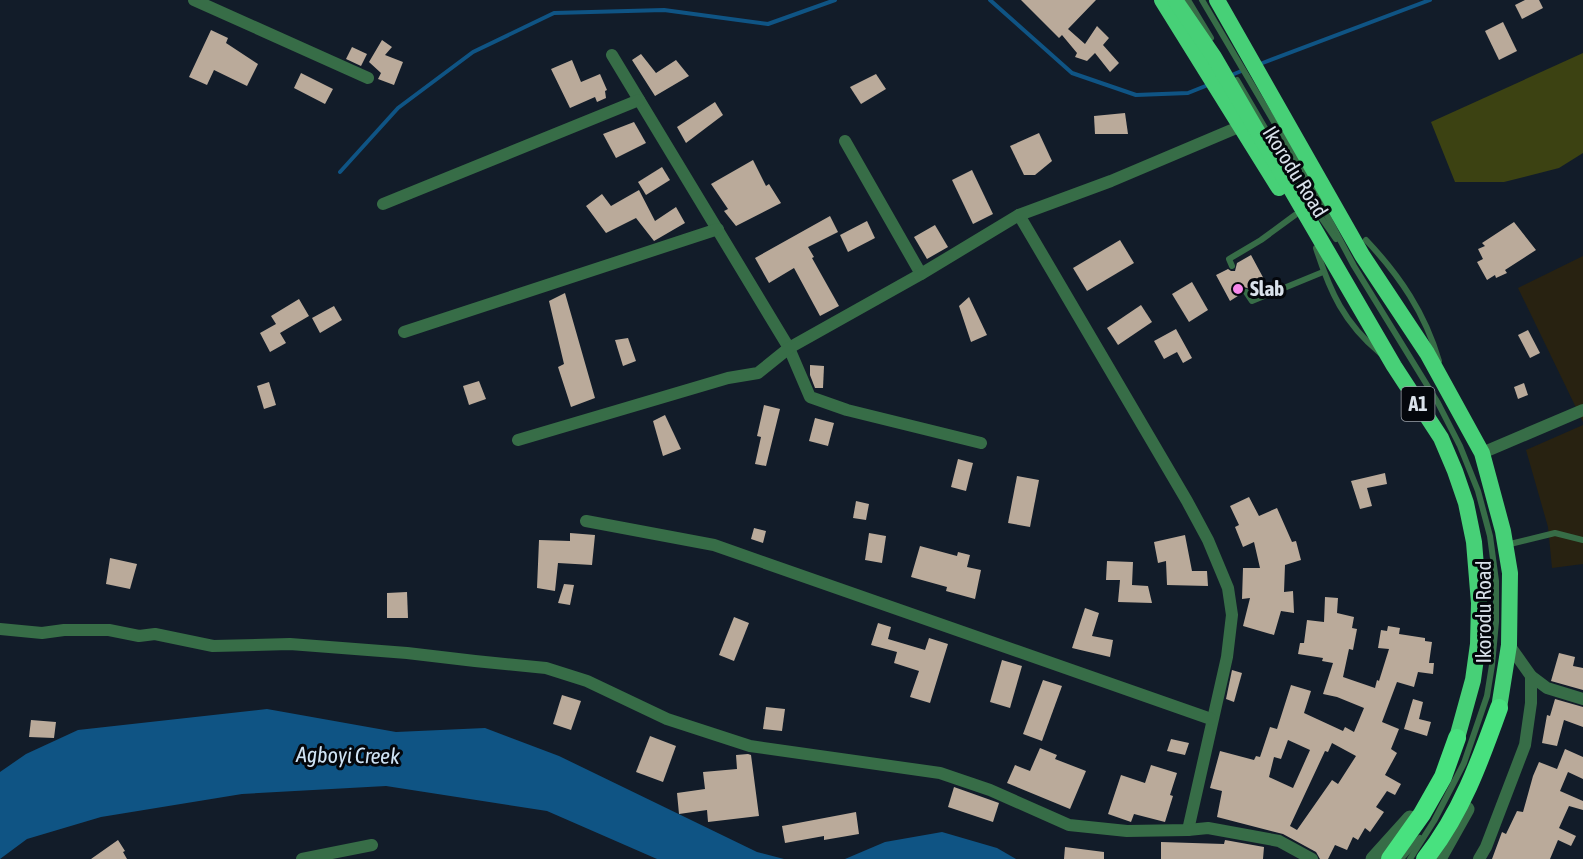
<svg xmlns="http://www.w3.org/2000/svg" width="1583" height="859" font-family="'Asap Condensed',sans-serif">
<rect width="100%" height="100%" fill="#121c29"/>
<g fill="#282211">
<path d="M1583,256V422L1518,288Z"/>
<path d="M1583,425V564L1552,568L1548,527L1526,450Z"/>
</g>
<path fill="#3c4212" d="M1583,53V153L1559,168L1504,182H1455L1431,122Z"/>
<g fill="#0f5484">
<path d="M267,709L396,732L485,728L559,756L757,852L784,859H657L547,811L386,786L242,794L101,817L27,839L0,859V772L26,754L78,730Z"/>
<path d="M942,832L997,848L1016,859H845L885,842Z"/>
</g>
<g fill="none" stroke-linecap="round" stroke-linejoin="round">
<g stroke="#0f5484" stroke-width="4">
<path d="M990,0L1072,73L1136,95L1188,93L1208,85"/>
<path d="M1260,64L1430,0"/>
<path d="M1229,76L1244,70"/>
<path d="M340,172L398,108L473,52L554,13L664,10L768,24L835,0"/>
</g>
</g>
<g fill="#baaa9a" fill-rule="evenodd">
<path d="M1021,0H1096L1068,29L1085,44L1097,26L1109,38L1103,45L1119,63L1110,72L1095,53L1087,61L1075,57L1077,53L1062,35L1059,38Z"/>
<path d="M1525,0H1539L1543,8L1522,19L1515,5Z"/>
<path d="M1503,22L1517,51L1499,60L1485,31Z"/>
<path d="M211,30L228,38L226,43L258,64L247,86L214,70L207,85L189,77Z"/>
<path d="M382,40L392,47L385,55L403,62L394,85L378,79L381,73L369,62Z"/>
<path d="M352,47L367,54L361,66L346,59Z"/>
<path d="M641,54L656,73L676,60L689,76L655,96L632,60Z"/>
<path d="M572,60L581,82L600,74L607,90L605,91L606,98L597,102L595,97L570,108L551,69Z"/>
<path d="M301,73L333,89L325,104L294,88Z"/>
<path d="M876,74L886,89L861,104L850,87Z"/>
<path d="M715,102L723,115L686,143L677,127Z"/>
<path d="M1125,113L1128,134H1095L1094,116Z"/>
<path d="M634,122L646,143L616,158L603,134Z"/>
<path d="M1039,133L1052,161L1035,175H1024L1010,146Z"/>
<path d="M753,160L766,186L769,184L781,203L736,226L724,211L728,209L711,184Z"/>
<path d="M662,167L670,180L646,195L638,182Z"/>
<path d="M972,170L993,214L973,224L952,180Z"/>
<path d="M639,190L655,221L676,207L685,223L654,241L636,218L606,233L586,206L602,194L611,206Z"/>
<path d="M830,216L838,232L808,247L814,257L812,258L839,306L820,316L794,268L769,283L755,258Z"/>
<path d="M867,221L875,238L848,252L840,235Z"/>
<path d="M1514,222L1536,250L1505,270L1507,273L1496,278L1495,275L1487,280L1477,262L1483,259L1478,249L1485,246L1482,243Z"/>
<path d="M935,225L948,247L927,259L914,237Z"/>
<path d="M1120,240L1134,263L1087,291L1073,268Z"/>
<path d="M1251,255L1265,281L1250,289L1244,287L1241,290V294L1230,301L1216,275L1228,269L1231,271H1235L1237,263Z"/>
<path d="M1192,282L1208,310L1189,322L1172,294Z"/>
<path d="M565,293L595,398L571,407L558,367L564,364L549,301Z"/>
<path d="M969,297L987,335L971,342L959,306Z"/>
<path d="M299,299L309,316L280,333L286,343L270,352L260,333L276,324L271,316Z"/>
<path d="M1141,305L1152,322L1118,345L1107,328Z"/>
<path d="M334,306L342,320L320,333L312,318Z"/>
<path d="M1176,329L1192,358L1183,363L1177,352L1164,359L1154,341Z"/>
<path d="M1528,330L1540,353L1530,358L1518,335Z"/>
<path d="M628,338L636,361L623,366L615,340Z"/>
<path d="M810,365L824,366L823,388H815L810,375Z"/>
<path d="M479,381L486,399L469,405L463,386Z"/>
<path d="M269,382L276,405L264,409L257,386Z"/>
<path d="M1524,383L1528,395L1518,399L1514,387Z"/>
<path d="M764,405L780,409L766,466L755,464L761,437L757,436Z"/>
<path d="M665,415L681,449L663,456L653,421Z"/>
<path d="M815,418L834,423L828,446L809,441Z"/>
<path d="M958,459L973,463L966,491L951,487Z"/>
<path d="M1385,473L1387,484L1367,488L1372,506L1360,509L1351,481Z"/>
<path d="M1017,476L1039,480L1030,527L1008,523Z"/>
<path d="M1249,497L1259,516L1277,508L1292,542L1296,541L1301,560L1285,565L1284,592L1293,591L1294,613L1281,611L1274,635L1243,626L1250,598L1242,599L1243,568H1260L1254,542L1243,547L1235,527L1239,525L1230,506Z"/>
<path d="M856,501L869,504L866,520L853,518Z"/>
<path d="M754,528L766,531L763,543L751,539Z"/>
<path d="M570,533L595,535L592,565L558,563L555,591L537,588L539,540L570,541Z"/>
<path d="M869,533L886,536L882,563L865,560Z"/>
<path d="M1185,535L1192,571H1207L1208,586L1167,585L1166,561L1158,563L1154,542Z"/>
<path d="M920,546L957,556L958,552L970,555L967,567L981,570L975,599L946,591L947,587L911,577Z"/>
<path d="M110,558L137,564L130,589L106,584Z"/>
<path d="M1107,561L1133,562L1132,585L1148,586L1152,603L1118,602L1120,580H1106Z"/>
<path d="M564,584L574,585L570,605L558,603Z"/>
<path d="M407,592L408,618H387V593Z"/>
<path d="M1325,597L1338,598L1337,613L1354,617L1352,628L1357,629L1353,650L1349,649L1343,677L1375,688L1377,680L1379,681L1389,649L1378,648L1381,630L1387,631L1388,626L1400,628L1399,634L1425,638V641L1432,642L1429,663H1434L1433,674L1418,672L1414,687L1397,682L1382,722L1399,729L1391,749L1397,753L1385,775L1401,784L1395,795L1387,791L1376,807L1384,812L1370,832L1365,828L1358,840L1353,837L1347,850L1335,845L1328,859H1320L1316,852L1283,834L1217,817L1222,791L1210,788L1220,751L1254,760L1256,756L1260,757L1270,727L1277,729L1291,685L1311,691L1304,713L1343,731L1345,727L1354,732L1364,708L1337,697L1323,694L1333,663L1322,661L1323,658L1298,654L1300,643H1304L1307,620L1324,622ZM1288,740L1310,750L1293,788L1269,777L1274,757L1281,759ZM1332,743L1356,756L1338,784L1332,780L1297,830L1290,826L1325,751L1328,752Z"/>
<path d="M1085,608L1099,613L1092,636L1113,640L1110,657L1072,648Z"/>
<path d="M734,617L749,623L734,661L719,655Z"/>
<path d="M878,623L891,627L888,639L925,650L929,638L948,644L930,703L910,697L919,671L894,663L897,652L871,645Z"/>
<path d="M1559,653L1575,657L1573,666L1583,668V690L1551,681Z"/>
<path d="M1002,660L1022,666L1010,708L990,702Z"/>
<path d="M1232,670L1242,673L1234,702L1226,699Z"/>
<path d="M1043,680L1062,686L1042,741L1023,734Z"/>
<path d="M562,695L581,701L571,730L553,724Z"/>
<path d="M1413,699L1423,702L1419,719L1431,722L1427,736L1404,729Z"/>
<path d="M1555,699L1583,707V727L1564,720L1557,746L1542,743L1547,715L1550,716Z"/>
<path d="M766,707L785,709L782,731L763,729Z"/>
<path d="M31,720L56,722L54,738L29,737Z"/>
<path d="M650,736L676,746L663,782L636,772Z"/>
<path d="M1171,739L1189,743L1185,755L1167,751Z"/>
<path d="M1040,748L1057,755L1055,759L1086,771L1070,809L1007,783L1015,765L1030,771Z"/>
<path d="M1565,749L1583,757V779L1568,772L1560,791L1583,801V810L1569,806L1559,828L1576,836L1571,846L1558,840L1550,859H1492L1502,832L1506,834L1517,811L1523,812L1533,776L1539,762L1557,769Z"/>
<path d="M748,754L751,755L759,816L708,822L707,810L679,814L677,793L705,789L703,772L737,769L736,755Z"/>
<path d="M1151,765L1177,773L1170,795L1173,796L1165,822L1134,814L1131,822L1108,814L1121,775L1145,783Z"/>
<path d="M954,787L999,803L993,822L948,807Z"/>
<path d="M856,812L859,834L824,840V836L785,843L782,826Z"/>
<path d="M118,840L125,851L123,852L127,859H91Z"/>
<path d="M1225,840L1264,847L1263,859H1161V842L1224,844Z"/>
<path d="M1065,847L1104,852V859H1064Z"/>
</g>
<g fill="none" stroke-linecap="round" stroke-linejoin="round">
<g stroke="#376d47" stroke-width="6">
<path d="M1188,0L1211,38"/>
<path d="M1202,0L1307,178L1354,266L1438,403L1460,446L1478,491L1490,536L1496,581V622L1492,665L1487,696L1464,763L1434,821L1410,859"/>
<path d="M1237,80L1297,183L1336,239"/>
<path d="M1366,240C1400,276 1425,313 1439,361"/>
<path d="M1316,248C1330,292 1344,323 1380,353"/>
<path d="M1232,266L1229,259L1261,240L1295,215"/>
<path d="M1246,292L1252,301L1323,272"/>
<path d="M1506,545L1555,533L1583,540"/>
<path d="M1401,859L1420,838"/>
</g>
<g stroke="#376d47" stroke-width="12">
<path d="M194,0L368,78"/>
<path d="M612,55L789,348L810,397L847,410L981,443"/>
<path d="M845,141L921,274"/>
<path d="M383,204L639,100"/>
<path d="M1019,215L1187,501L1208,540L1228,588L1232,615L1227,657L1188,830"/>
<path d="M404,332L718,229"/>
<path d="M518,440L728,378L758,373L789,348L921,274L1019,215L1111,181L1241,126"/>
<path d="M1482,453L1583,410"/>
<path d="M586,521L714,545L1211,719"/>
<path d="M0,629L42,633L64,630H109L139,636L155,634L213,646L290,644L407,653L475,661L546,668L587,681L667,719L750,746L940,773L990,790L1069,825L1127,831L1188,830L1208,828L1279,841L1312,859"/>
<path d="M1509,645L1531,676L1547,688L1583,699"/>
<path d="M302,859L372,845"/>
<path d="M1479,859L1486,847L1525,745L1531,703V676"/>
</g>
<g stroke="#376d47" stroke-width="15">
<path d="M1373,859L1410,818"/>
<path d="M1439,859L1467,809"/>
</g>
<g stroke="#47d077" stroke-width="16">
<path d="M1162,0L1279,188"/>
<path d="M1175,0L1214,57L1394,366L1441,438L1455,471L1466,503L1474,542L1479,603L1478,644L1473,680L1457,738"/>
<path d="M1217,0L1362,255L1427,353L1482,453L1503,531L1510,573L1509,645L1499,708"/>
</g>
<g stroke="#48e17f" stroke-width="18">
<path d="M1390,859L1422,814L1443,777L1457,738"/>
<path d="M1425,859C1461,814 1480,761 1499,708"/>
</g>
</g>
<circle fill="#f788eb" stroke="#04070c" stroke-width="2" cx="1238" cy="289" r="6"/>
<g text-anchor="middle" stroke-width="6" stroke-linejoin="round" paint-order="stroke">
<rect fill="#04070c" stroke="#9aa0a8" stroke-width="1.5" x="1401.5" y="387" width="33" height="34" rx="4.5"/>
<g font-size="20" font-weight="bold" fill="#dae2eb">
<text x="1418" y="411">A1</text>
</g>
<g font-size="21" fill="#dae2eb" stroke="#04070c">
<text transform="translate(1295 172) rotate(58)" y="7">Ikorodu Road</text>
<text transform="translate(1484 612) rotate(-90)" y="7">Ikorodu Road</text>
</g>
<g font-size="21" font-weight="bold" fill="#dae2eb" stroke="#04070c" text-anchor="start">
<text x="1250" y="296">Slab</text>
</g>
<g font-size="22" font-style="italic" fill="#d0e4f5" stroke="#04070c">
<text transform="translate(348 755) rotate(1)" y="8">Agboyi Creek</text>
</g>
</g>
</svg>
